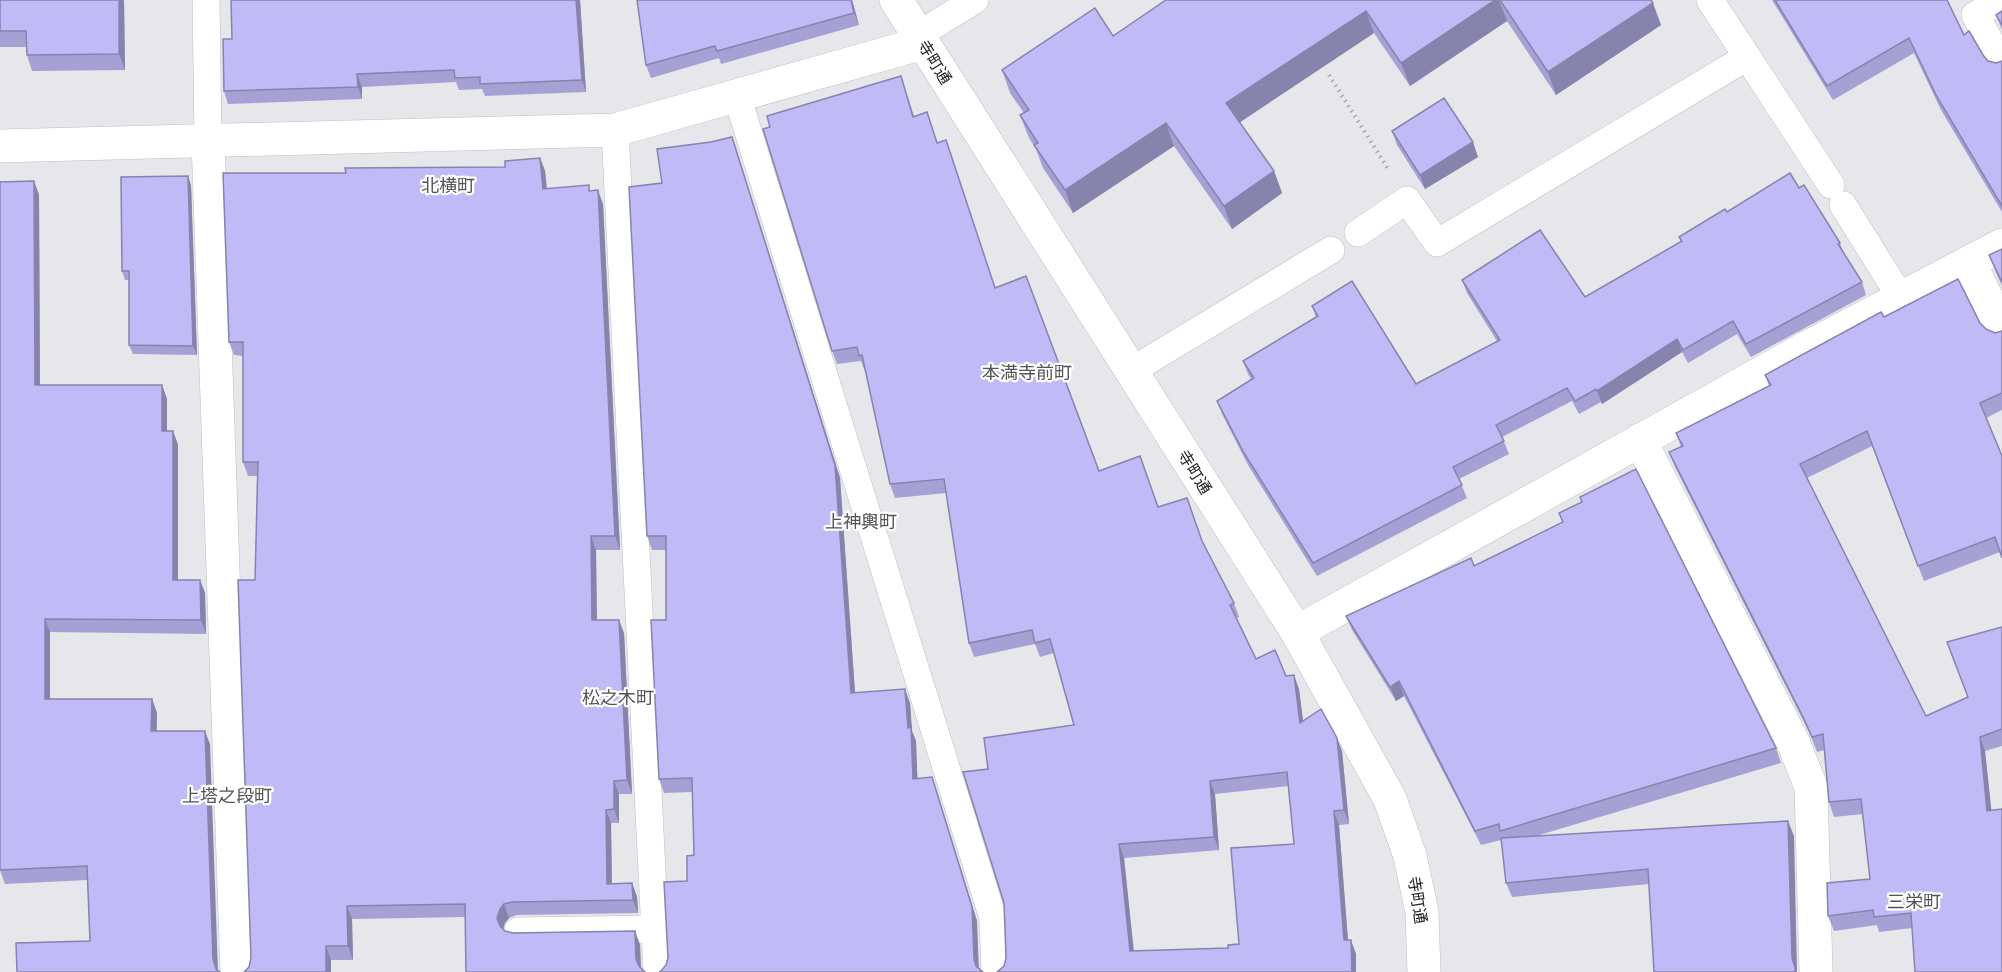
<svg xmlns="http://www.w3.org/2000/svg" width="2002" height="972" font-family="'PT Sans Narrow','Noto Sans JP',sans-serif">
<rect width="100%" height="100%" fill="#e6e6eb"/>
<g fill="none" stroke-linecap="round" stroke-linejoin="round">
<defs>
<g id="lane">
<path d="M206,0L208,140"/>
<path d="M1710,0L1831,185"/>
<path d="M2002,0L1975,15L2002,62"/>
<path d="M918,35L975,0"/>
<path d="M737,96L993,918L995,972"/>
<path d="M615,130L657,972"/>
<path d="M1843,205L1901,298"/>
<path d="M1358,233L1407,200L1437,243L1747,57"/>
<path d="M1131,371L1331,250"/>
<path d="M518,931L654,929"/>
</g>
<g id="street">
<path d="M208,140L237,972"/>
<path d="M1969,262L2002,329"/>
<path d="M1640,440L1793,742L1811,787L1816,972"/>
<path d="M1297,632L1806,348L2002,245"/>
</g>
<g id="secondary">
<path d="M896,0L1297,632L1390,799L1410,856L1422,912L1424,972"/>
<path d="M0,146L615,130L923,43"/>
</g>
</defs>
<use href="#lane" stroke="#bfbec3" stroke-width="28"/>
<use href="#street" stroke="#bfbec3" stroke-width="34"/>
<use href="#secondary" stroke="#bfbec3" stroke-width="34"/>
<path stroke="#a8a8ac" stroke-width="4" stroke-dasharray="1.5 4.5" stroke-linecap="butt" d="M1329,75L1388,169"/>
<use href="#lane" stroke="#fff" stroke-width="27"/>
<use href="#street" stroke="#fff" stroke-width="33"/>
<use href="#secondary" stroke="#fff" stroke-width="33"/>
</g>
<g fill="#a5a1d4" fill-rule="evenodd">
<path d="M0,0H124L125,70L32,71L27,55L26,47H0Z"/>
<path d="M231,0H580L586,92L485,96L482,89L459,90L456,82L362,87V99L228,104L224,91L232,39Z"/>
<path d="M637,0H852L859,25L721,64L719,58L651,78L646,65Z"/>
<path d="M1166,0H1651L1661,25L1556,95L1507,21L1410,86L1374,33L1239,123L1274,171L1282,193L1232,229L1174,146L1073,213L1043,168L1036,149L1029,138L1020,115L1024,113L1010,93L1002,70L1113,36Z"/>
<path d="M1772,0H1947L1964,35L1988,61L1996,63L2002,61V212L1941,110L1914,53L1833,100Z"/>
<path d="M2002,11V30L1996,15Z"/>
<path d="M901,76L914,116L932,126L937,143L951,154L995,287L1099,471L1158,507L1203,542L1234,603L1239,617L1236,618L1256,659L1286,676L1299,689L1303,721L1342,751L1349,824L1339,825L1348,940L1356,954L1004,966L1006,958L1004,903L988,769L1074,725L1054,653L1040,657L1035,644L974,657L969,643L946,493L895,498L890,484L865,369H864L861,361L837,364L832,351L770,127ZM1288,786L1294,844L1239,944L1228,948L1134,951L1124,858L1219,850L1215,794Z"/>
<path d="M1392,131L1478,157L1425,189L1397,145Z"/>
<path d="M732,137L840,478L855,693L910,703L912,731L916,741L917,779L932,777L977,921L661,971L666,965L694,855L692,792L664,793L659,779L666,620V550H652L647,536L662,183L711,142Z"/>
<path d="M540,158L545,171L547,188L591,191L603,204L620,550H596L597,620L624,633L632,794H619V823H611L612,884L632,883L637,897L638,913L517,915L509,918L505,923L503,929L505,931L513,933L635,931L640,945L641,969L466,972L465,917L352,919L353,960H331V972L249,967L251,958L257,476H248L243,462V356L234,355L229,342L346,173L505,167Z"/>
<path d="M34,181L39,195L40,385H162L167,399V431H173L178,445V580H200L205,593L206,634L50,632V699H152L157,713V731L210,744L90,941L88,880L5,884L0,870Z"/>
<path d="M191,185L197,355L133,354L129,345V280H125L122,271Z"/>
<path d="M1799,188L1840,243L1844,255L1862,282L1866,295L1751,357L1737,334L1688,363L1682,352L1602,404L1601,402L1579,414L1572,401L1502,437L1509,454L1459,479L1467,498L1317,576L1248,465L1222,414L1217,401L1251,379L1248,374L1243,361L1316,317L1312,306L1416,384L1497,341L1467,293L1462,280L1585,297L1681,242L1679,237L1727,212Z"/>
<path d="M2002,249V286L1995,270L1989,255Z"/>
<path d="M1884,317L1980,323L1986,329L1995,333L2002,331V410L1986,418L2000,552L1924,581L1872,446L1807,478L1926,716L1968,697L2002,627V746L1985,751L1991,810L1912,928L1879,932L1877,925L1834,931L1828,916L1870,879L1863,814L1834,817L1829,802L1824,750L1817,752L1810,734L1675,467L1669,452L1681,447L1676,433L1769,386L1765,375Z"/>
<path d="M1580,497L1776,748L1781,763L1536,836H1794L1649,884L1512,897L1506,883L1501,840L1481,845L1404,696L1396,701L1352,630L1346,616L1474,566L1563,522L1559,513L1582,502Z"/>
</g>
<g fill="#8683ad">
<path d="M119,0H124L125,70L119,54Z"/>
<path d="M576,0H580L586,92L582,80Z"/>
<path d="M851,0H852L859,25L854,13Z"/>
<path d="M1495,0H1499L1507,21L1410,86L1401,63Z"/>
<path d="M1653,3L1661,25L1556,95L1548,72Z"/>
<path d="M1366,11L1374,33L1234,126L1226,103Z"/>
<path d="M357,74L362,87V99L358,87Z"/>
<path d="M1166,123L1174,146L1073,213L1065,190Z"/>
<path d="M732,137L840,478L856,707L851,693Z"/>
<path d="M1473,142L1478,157L1425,189L1420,175Z"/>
<path d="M540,158L545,171L548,202L543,189Z"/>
<path d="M1274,171L1282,193L1232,229L1224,206Z"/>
<path d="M188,176L191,185L197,355L193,346Z"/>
<path d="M34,181L39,195L40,399L35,385Z"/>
<path d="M598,190L603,204L620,550L615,536Z"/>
<path d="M1677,339L1682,352L1602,404L1597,391Z"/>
<path d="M162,385L167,399V445L162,431Z"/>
<path d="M173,431L178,445V593L173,580Z"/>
<path d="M591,536L596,550L597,633L592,620Z"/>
<path d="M200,580L205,593L206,634L201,620Z"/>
<path d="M45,619L50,632V713L45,699Z"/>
<path d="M619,620L624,633L632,794L627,780Z"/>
<path d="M1294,675L1299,689L1305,737L1300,723Z"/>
<path d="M1399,681L1404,696L1396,701L1390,687Z"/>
<path d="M905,689L910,703L912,731L916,741L918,793L913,779Z"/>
<path d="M152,699L157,713L156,744L151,731Z"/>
<path d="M205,731L210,744L218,972L213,959Z"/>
<path d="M1980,737L1985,751L1993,825L1987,811Z"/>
<path d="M1337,738L1342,751L1349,824L1344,810Z"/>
<path d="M932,777L977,921L979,972L974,959Z"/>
<path d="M614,781L619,794V823L614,809Z"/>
<path d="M1210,781L1215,794L1219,850L1214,837Z"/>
<path d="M606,810L611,823L612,898L607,884Z"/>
<path d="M1334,811L1339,825L1349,954L1344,940Z"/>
<path d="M1788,821L1794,836L1797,972H1795L1792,958Z"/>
<path d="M1119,844L1124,858L1135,965L1130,951Z"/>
<path d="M632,883L637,897L638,913L633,900Z"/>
<path d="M504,904L509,918L505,923L502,932L497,918L500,909Z"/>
<path d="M347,906L352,919L353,960L348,946Z"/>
<path d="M635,931L640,945L641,972L636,959Z"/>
<path d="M1351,940L1356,954V972H1352Z"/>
<path d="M326,946L331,960V972H326Z"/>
</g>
<g fill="#c0bbf7" stroke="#8683ad" stroke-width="1.5" fill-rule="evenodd">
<path d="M0,0H119V54L27,55L26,31H0Z"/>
<path d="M231,0H576L582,80L480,84V77L455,78L454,70L357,74L358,87L224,91L223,39H232Z"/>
<path d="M637,0H851L854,13L717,51L715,46L646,65Z"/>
<path d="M1166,0H1495L1401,63L1366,11L1226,103L1274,171L1224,206L1166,123L1065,190L1034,145L1038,143L1020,115L1029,110L1002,70L1095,8L1113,36Z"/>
<path d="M1500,0H1651L1653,3L1548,72Z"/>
<path d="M1775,0H1947L1964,35L1969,31L1983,55L1988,61L1996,63L2002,61V206L1936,95L1909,38L1827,86Z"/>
<path d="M2002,11V25L1996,15Z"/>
<path d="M901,76L913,117L927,112L937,143L946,140L995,288L1026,276L1099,471L1140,456L1158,507L1187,498L1202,541L1234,603L1230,605L1256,659L1275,650L1286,676L1294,675L1300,723L1321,709L1337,738L1344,810L1334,811L1344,940H1351L1352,972H997L1004,966L1006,958L1004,903L963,772L988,769L984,738L1074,725L1050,639L1035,643L1032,630L969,643L944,479L890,484L862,355L859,356L857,347L832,351L763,129L770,127L767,116ZM1287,772L1294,844L1231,848L1239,944L1228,945V948L1130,951L1119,844L1214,837L1210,781Z"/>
<path d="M1444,98L1473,142L1420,175L1392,131Z"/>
<path d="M732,137L835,465L851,693L905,689L908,728L911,727L913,779L932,777L972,907L974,959L976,966L983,972H659L661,971L666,965L668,958L664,882L687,881V856L694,855L692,778L659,779L651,620H666V536H647L629,187L662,183L657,149L711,142Z"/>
<path d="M540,158L543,189L589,185V191L598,190L615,536H591L592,620H619L627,780L614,781V809L606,810L607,884L632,883L633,900L512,902L504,904L500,909L497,918L500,926L505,931L513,933L635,931L636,959L639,966L645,972H466L465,904L347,906L348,946H326V972H244L249,967L251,958L238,580H255L258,462H243V342H229L223,173H346L345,168L505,167V161Z"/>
<path d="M1790,173L1799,188L1804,185L1840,243L1838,244L1862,282L1746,344L1733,321L1683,350L1677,339L1597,391L1596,389L1575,401L1567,388L1496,425L1504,441L1453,467L1462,485L1313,563L1244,453L1217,401L1254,378L1243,361L1318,316L1312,306L1352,281L1416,384L1500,340L1462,280L1540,230L1585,297L1682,241L1679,237L1725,209L1727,212Z"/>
<path d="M188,176L193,346L129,345V271H122L121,177Z"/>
<path d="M34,181L35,385H162V431H173V580H200L201,620L45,619V699H152L151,731H205L213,959L216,969L220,972H17L16,943L90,941L87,866L0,870V182Z"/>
<path d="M2002,249V282L1989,255Z"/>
<path d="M1958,279L1980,323L1986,329L1995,333L2002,331V393L1980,403L2002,456V558L1995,537L1918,566L1867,431L1800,464L1926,716L1968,697L1947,642L2002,627V729L1980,737L1987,811L2002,809V972H1915L1911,913L1874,917L1873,910L1828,916L1827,883L1870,879L1861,799L1829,802L1823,734L1812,737L1804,719L1669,452L1683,446L1676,433L1771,385L1765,375L1881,312L1884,317Z"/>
<path d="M1636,469L1776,748L1500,831L1499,824L1475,831L1399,681L1390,687L1346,616L1471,558L1474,566L1563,522L1559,513L1582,502L1580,497Z"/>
<path d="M1788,821L1792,958L1795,967V972H1654L1648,869L1506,883L1501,838Z"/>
</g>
<g text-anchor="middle" stroke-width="4.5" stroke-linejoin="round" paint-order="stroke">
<g font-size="16" fill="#212123" stroke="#fff">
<text transform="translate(935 62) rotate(58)" y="6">寺町通</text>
<text transform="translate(1195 472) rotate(58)" y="6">寺町通</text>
<text transform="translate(1418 900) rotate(81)" y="6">寺町通</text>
</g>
<g font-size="18" fill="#545458" stroke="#fff">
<text x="448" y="192">北横町</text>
<text x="1027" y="379">本満寺前町</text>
<text x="861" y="528">上神輿町</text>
<text x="618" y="704">松之木町</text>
<text x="227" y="802">上塔之段町</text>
<text x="1914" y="908">三栄町</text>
</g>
</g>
</svg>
